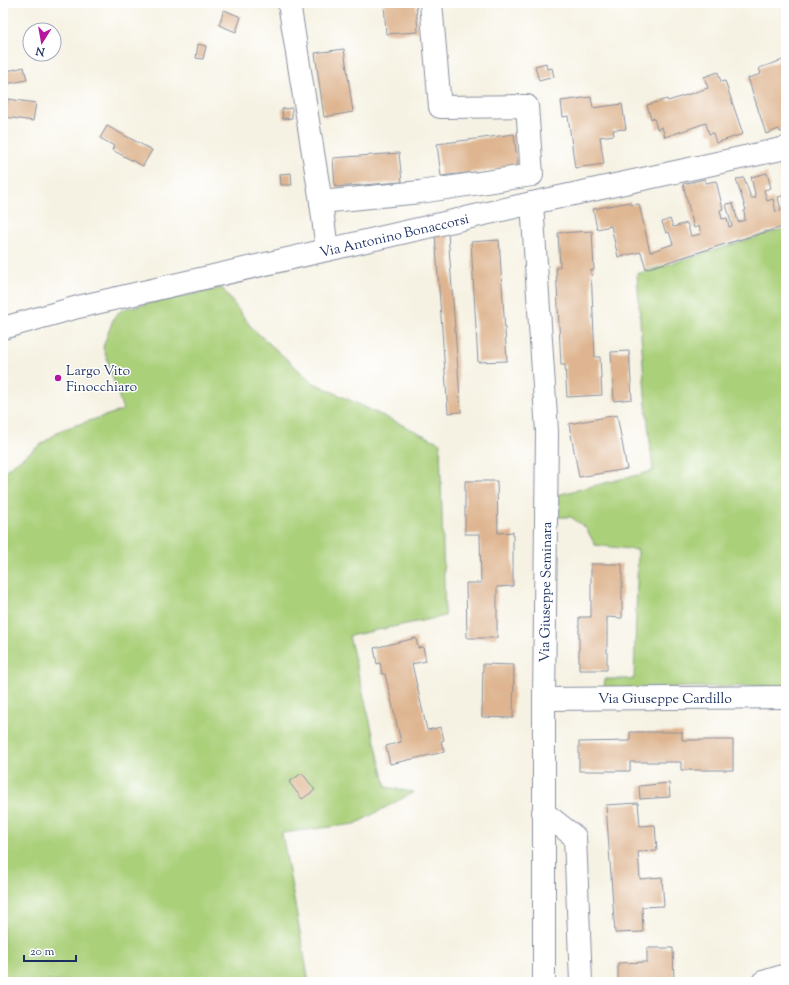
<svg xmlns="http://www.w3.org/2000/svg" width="789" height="985" font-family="'Sorts Mill Goudy',serif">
<rect width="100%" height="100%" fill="#fff"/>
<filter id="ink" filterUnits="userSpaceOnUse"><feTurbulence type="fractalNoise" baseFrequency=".025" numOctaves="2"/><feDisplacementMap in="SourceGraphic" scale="8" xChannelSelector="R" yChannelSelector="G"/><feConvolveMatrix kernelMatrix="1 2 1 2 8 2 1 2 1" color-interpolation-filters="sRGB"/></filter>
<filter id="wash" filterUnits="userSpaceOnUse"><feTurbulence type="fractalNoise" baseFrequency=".012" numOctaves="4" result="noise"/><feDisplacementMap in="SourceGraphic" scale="16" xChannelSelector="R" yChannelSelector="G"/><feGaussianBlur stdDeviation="0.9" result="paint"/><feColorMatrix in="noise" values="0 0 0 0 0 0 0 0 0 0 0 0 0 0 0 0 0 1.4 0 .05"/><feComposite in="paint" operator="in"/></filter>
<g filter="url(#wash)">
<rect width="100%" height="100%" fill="#f6f2e3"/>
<g fill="#abd07a" stroke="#63806c">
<path d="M786,228V686L604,688L605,679H634L638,550L595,545L586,528L571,517H557V495L653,471L645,395L637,274Z"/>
<path d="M222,288L252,328L312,382L440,443L445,616L349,636L386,787L414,792L355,824L282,833L309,982H3V472L61,430L123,410L103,347L114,317L123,309Z"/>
</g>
<g id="blocks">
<g fill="#deb590">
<path d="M307,3H335V4L308,8Z"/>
<path d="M384,3H416L418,32L386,34Z"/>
<path d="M224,10L241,17L236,32L219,25Z"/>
<path d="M198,44L206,46L203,59L196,58Z"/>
<path d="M344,49L353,112L324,117L315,53Z"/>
<path d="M786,59V131L780,132L779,129L766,134L748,78L761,74L759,68Z"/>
<path d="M546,63L547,69L552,68L554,77L539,81L535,66Z"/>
<path d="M24,67L27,80L6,84L3,72Z"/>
<path d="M718,72L721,82L725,81L743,134L716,143L713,133L709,134L706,123L665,137L662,127L657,129L654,118L651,119L647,105L667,99L668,101L708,88L704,77Z"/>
<path d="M591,97L593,108L622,104L626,129L613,130L614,135L600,137L604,164L575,168L568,116L563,117L561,101Z"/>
<path d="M8,99L36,103L33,121L5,117Z"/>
<path d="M292,108V118L283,119L282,109Z"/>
<path d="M107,126L152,150L143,166L112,150L114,146L100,138Z"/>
<path d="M514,134L518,167L441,176L437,144Z"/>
<path d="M399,153L402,182L335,187L333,158Z"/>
<path d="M291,173L292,185H281L280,174Z"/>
<path d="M767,173L771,188L764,190L767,201L773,199L776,212L781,211L778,197L786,195V226L725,244L646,269L641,252L618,257L611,226L597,229L593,209L630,202L631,205L639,204L650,252L673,244L669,232L666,233L662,222L670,219L673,227L687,223L691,236L701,234L699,226L694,228L683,184L705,179V183L716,181L723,209L720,210L722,219L727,218L729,227L732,226L726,204L733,203L738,222L745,220L744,211L746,210L736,179L744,178L751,198H756L751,177Z"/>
<path d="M592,231L594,270H591L595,357H600L602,395L567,397L565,365H561L556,267H560L558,233Z"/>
<path d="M448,233L461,412L448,413L435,234Z"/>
<path d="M499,240L507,361L478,362L471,242Z"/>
<path d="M629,351L632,399L614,401L611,352Z"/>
<path d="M617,415L627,469L579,477L569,424Z"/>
<path d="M465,481H497L498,533L513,532V586L497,587V638H467L466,583H481L480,534H465Z"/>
<path d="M591,564H622V618L607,617V670H579V617H591Z"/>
<path d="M416,638L418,648L423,647L426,661L412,664L427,730L441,727L444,740L441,741L444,752L390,764L386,746L401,742L385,674H382L380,663L377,664L374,648Z"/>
<path d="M483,664L514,665L513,718L482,717Z"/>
<path d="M630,732H682V740H733V770H681V762H630V771H579V742L630,741Z"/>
<path d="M302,773L315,790L302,799L289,782Z"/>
<path d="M669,783L670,797L640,799L639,786Z"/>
<path d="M638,803L640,826L655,825L657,851L638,852L640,879L662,877L664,906L642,907L643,932L615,933L606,805Z"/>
<path d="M647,948H673L674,982H618V963L647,962Z"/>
</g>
</g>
</g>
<g filter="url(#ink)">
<use href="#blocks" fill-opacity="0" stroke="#8890a0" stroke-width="1"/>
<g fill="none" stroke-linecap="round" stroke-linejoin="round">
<defs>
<g id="minor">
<path d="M289,3L321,202L327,250"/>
<path d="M321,202L420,192L532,175L527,106L440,107L431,3"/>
<path d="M532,203L547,432L544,699V982"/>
<path d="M3,328L78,307L532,203L786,148"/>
<path d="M544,699L786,697"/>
<path d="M543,812L575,837L581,982"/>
<path d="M763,982L786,975"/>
</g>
</defs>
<use href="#minor" stroke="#8890a0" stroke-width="24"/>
<use href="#minor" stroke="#fff" stroke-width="22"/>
</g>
</g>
<circle fill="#b5179e" stroke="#fff" stroke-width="1.5" cx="58" cy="378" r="4"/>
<g text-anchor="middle" stroke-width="3" stroke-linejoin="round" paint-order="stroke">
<g font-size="14" fill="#1b2f5e" stroke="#fff">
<text transform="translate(394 235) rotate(-13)" y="5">Via Antonino Bonaccorsi</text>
<text transform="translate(545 592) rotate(-89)" y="5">Via Giuseppe Seminara</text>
<text x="665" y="703">Via Giuseppe Cardillo</text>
</g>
<g font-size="14" fill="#1b2f5e" stroke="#fff" text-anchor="start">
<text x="66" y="375">Largo Vito<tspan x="66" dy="16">Finocchiaro</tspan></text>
</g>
</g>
<rect width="789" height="985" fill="none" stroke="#fff" stroke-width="16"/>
<g transform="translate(42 42) rotate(191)"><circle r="19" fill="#ffffff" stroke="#a4acbf"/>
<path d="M0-3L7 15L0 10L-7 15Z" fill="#b5179e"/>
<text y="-6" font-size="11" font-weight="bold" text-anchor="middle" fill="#1b2f5e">N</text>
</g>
<path d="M24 955v6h52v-6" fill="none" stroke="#1b2f5e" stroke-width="2"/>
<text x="30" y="955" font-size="12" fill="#1b2f5e" stroke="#ffffff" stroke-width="3" paint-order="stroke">20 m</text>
</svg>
